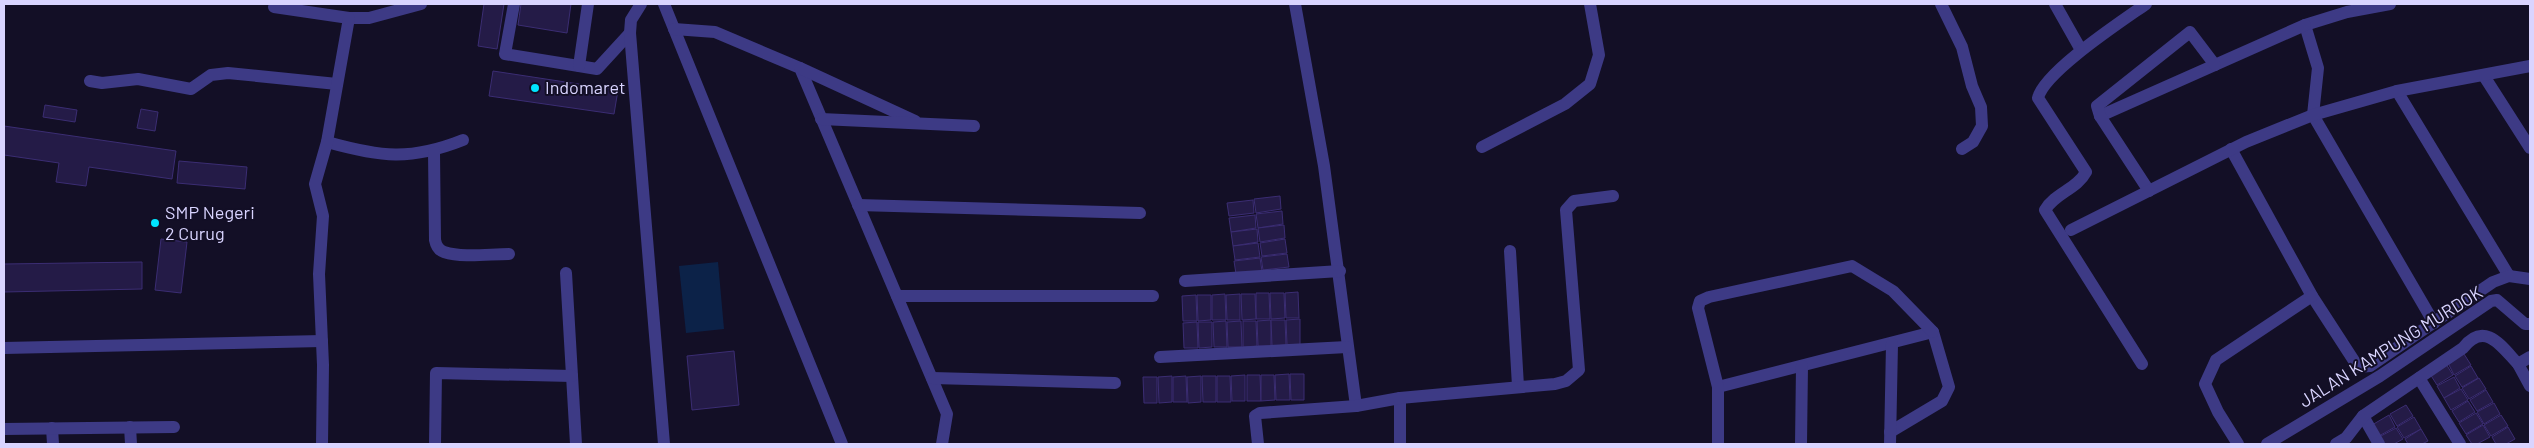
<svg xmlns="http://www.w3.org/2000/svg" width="2534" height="448" font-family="Barlow,sans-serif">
<rect width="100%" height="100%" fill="#130f26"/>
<path fill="#0c2248" d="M718,262L724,329L686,333L679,266Z"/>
<g fill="#241b47" stroke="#3b2d73">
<path d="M484,4H504L497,49L478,46Z"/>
<path d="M521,4H571L567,33L518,25Z"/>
<path d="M493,71L618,90L614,114L489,96Z"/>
<path d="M45,105L77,110L75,122L43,117Z"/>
<path d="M141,109L158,112L155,131L137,128Z"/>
<path d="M4,126L176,151L172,179L89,167L86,186L56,182L59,163L4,155Z"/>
<path d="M179,161L247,167L245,189L177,183Z"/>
<path d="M1280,196L1281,209L1256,213L1254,199Z"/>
<path d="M1253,200L1254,213L1229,216L1227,203Z"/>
<path d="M1282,211L1283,224L1258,228L1256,214Z"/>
<path d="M1255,215L1256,228L1231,232L1229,218Z"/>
<path d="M1284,225L1285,238L1260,242L1258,228Z"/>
<path d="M1257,229L1258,242L1233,246L1231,232Z"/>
<path d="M161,239L187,242L181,293L155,290Z"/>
<path d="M1285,239L1287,253L1262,256L1260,243Z"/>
<path d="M1258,243L1260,257L1235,260L1233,246Z"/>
<path d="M1287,254L1289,267L1263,270L1261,257Z"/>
<path d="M1260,258L1262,271L1236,274L1234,261Z"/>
<path d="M142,262V289L4,292V264Z"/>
<path d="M1298,292L1299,318H1286L1285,293Z"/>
<path d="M1256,293H1269L1270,319H1256Z"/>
<path d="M1270,293H1284L1285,318L1271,319Z"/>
<path d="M1225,294L1226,320H1212V295Z"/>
<path d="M1240,294V320H1227L1226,295Z"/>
<path d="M1241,294H1255L1256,319L1242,320Z"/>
<path d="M1196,295L1197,321H1183L1182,296Z"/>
<path d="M1197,295H1211V320L1198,321Z"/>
<path d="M1300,319V345H1287L1286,320Z"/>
<path d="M1271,320V346H1258L1257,321Z"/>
<path d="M1271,320H1285L1286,345L1272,346Z"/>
<path d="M1226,321L1227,347H1214L1213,322Z"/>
<path d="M1241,321L1242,347H1228L1227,322Z"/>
<path d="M1243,321H1256L1257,346L1243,347Z"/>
<path d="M1197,322L1198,348H1184L1183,323Z"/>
<path d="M1198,322H1212V347L1199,348Z"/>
<path d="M734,351L739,405L692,410L687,356Z"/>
<path d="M2464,354L2471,365L2454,375L2448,363Z"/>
<path d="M2446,364L2453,375L2437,385L2430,374Z"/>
<path d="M2471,366L2478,378L2462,387L2455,376Z"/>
<path d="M1289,374L1290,400H1276L1275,375Z"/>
<path d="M1290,374H1304V400H1291Z"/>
<path d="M1245,375V401H1232L1231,376Z"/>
<path d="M1247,375H1260L1261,401H1247Z"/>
<path d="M1261,375H1274L1275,400L1261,401Z"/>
<path d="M1172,376V402L1159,403L1158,377Z"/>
<path d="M1186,376L1187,402H1173V377Z"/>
<path d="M1201,376V402L1188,403L1187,377Z"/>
<path d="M1202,376H1216V402H1203Z"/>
<path d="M1217,376H1230L1231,402H1217Z"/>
<path d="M1143,377H1157V403H1144Z"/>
<path d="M2454,377L2460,388L2444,398L2437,386Z"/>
<path d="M2479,378L2486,389L2469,399L2462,388Z"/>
<path d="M2461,389L2468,400L2451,410L2444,398Z"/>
<path d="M2486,390L2493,402L2477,411L2470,400Z"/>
<path d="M2468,401L2475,412L2459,422L2452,411Z"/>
<path d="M2494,403L2500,414L2484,424L2477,412Z"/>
<path d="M2406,405L2413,416L2397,426L2390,414Z"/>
<path d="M2476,413L2483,424L2466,434L2459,423Z"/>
<path d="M2389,415L2395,427L2379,436L2372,425Z"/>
<path d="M2501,415L2508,426L2491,436L2484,425Z"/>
<path d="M2414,417L2421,429L2404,438L2397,427Z"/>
<path d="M2483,425L2490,437L2477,444H2472L2466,435Z"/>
<path d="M2508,427L2515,439L2506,444H2496L2492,437Z"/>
<path d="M2396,428L2403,439L2394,444H2383L2379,437Z"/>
<path d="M2421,429L2428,441L2422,444H2408L2405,439Z"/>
</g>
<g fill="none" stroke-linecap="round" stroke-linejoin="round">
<g stroke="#3d3a85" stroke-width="12">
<path d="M514,4L505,54L597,69L630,33"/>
<path d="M641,4L631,20L630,33L664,444"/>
<path d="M664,4L842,444"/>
<path d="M1295,4L1324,166L1356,406"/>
<path d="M1941,4L1962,47L1972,86L1981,107L1982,126L1973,142L1962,149"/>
<path d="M2055,4L2081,50"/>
<path d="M2390,4L2347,12L2305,25L2318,68L2313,115L2434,323"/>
<path d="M274,7L349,18H369L421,4"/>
<path d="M674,29L715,32L800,68L947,414L942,444"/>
<path d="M579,66L588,4"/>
<path d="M800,68L915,121"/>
<path d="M2484,76L2530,148"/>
<path d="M90,81L102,83L138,79L191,89L211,75L228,73L337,84"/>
<path d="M2397,91L2509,276"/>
<path d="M2100,116L2305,25"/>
<path d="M821,119L974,126"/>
<path d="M327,142C381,157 410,161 463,140"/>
<path d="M1482,147L1565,104L1590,84L1599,55L1590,4"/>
<path d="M2231,149L2312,296L2358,367L2370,366L2493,282L2509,276L2530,279"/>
<path d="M434,152L435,240C436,245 438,250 444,252C463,258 489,254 509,254"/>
<path d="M2149,191L2100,116L2097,106L2190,32L2215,65"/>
<path d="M858,205L1140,213"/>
<path d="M2071,230L2246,142L2313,115L2397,91L2530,66"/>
<path d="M1510,251L1518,386"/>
<path d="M566,273L576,444"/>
<path d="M1185,281L1340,271"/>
<path d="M897,296H1153"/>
<path d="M4,348L322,341"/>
<path d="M1160,357L1347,347"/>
<path d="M2142,364L2045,210C2055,193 2077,189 2086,172L2038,98C2044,72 2122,21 2146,4"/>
<path d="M2518,364L2530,386"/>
<path d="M932,378L1115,383"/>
<path d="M2419,378L2460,444"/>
<path d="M1718,387L1933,332L1949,387L1942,401L1890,432"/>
<path d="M1400,398V444"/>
<path d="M2363,416L2379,444"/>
<path d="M130,427L131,444"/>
<path d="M52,428L53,444"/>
<path d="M4,429L174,427"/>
<path d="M322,444L323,365L319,274L323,216L315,184L327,142L349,18"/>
<path d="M435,444L436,373L572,376"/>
<path d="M1258,444L1255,416L1260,413L1356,406L1400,398L1555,384L1566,381L1579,370L1566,210L1574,201L1613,196"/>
<path d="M1718,444V387L1698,308L1700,301L1709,297L1852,266L1893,291L1933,332"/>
<path d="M1801,444L1802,366"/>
<path d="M1890,444L1892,344"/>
<path d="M2238,444L2218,412L2205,384L2216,360L2312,296"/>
<path d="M2267,444L2380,376L2491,301L2497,300L2525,324H2530"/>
<path d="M2336,444L2346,438L2363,416L2463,348C2485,320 2502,347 2518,364L2530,357"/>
</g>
</g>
<g fill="#00e5ff" stroke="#130f26" stroke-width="2">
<circle cx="535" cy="88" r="5"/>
<circle cx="155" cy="223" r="5"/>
</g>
<g text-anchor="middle" stroke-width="4" stroke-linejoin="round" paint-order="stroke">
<g font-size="18" fill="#d9d4ff" stroke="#130f26" text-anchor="start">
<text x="545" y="94">Indomaret</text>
<text x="165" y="219">SMP Negeri<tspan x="165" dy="21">2 Curug</tspan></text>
</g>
<g font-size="18" fill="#d9d4ff" stroke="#130f26">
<text transform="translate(2391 347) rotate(-32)" y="6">JALAN KAMPUNG MURDOK</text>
</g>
</g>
<rect width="2534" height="448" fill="none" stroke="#d9d4ff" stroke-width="10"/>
</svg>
